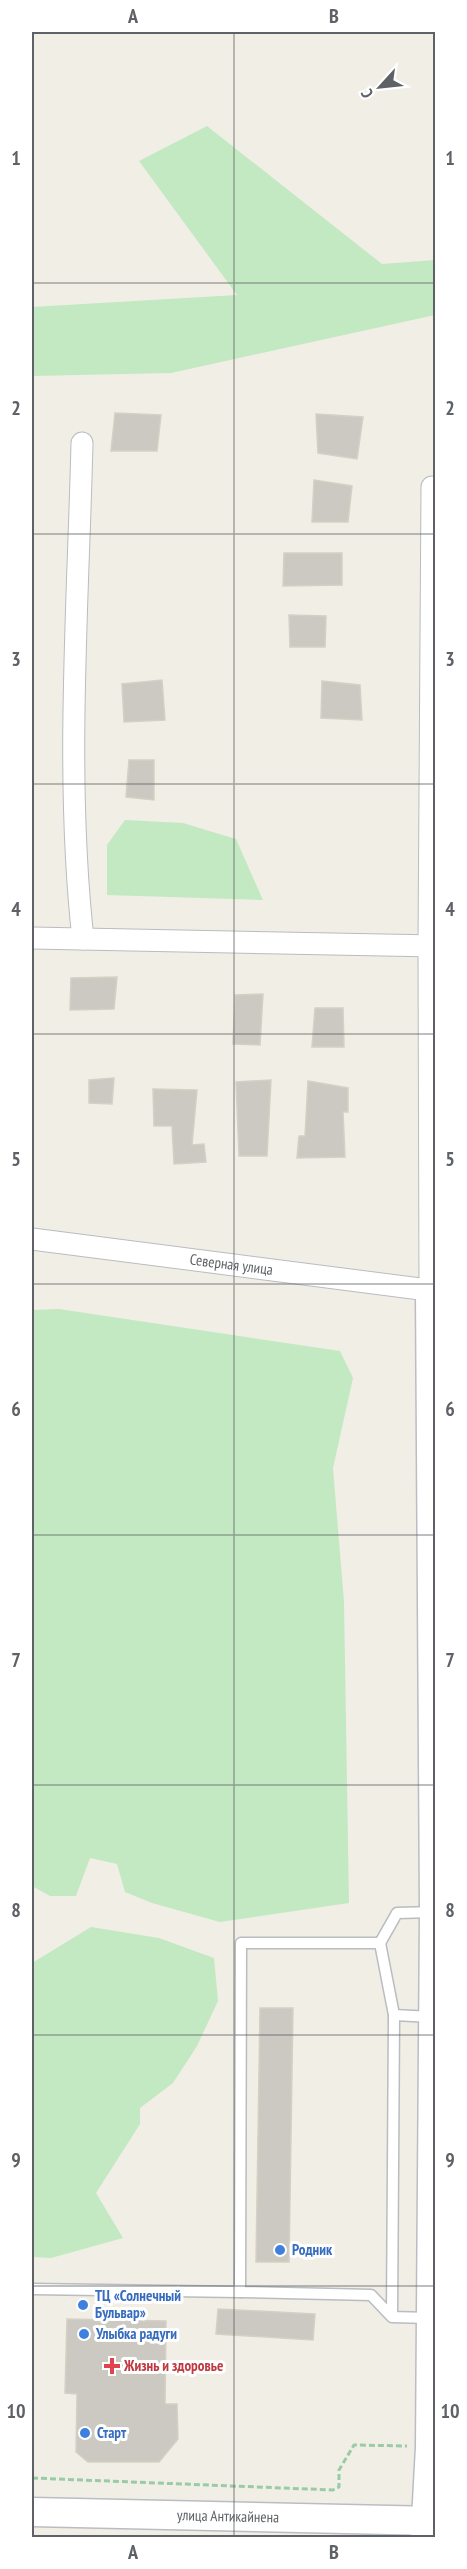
<svg xmlns="http://www.w3.org/2000/svg" width="467" height="2569" font-family="'PT Sans Narrow',sans-serif">
<rect width="100%" height="100%" fill="#f1eee6"/>
<g fill="#c3e9c2">
<path d="M207,126L382,264L435,260V315L171,373L32,376V307L237,295L139,161Z"/>
<path d="M125,820L183,823L236,839L263,900L107,895V845Z"/>
<path d="M59,1309L340,1351L353,1378L333,1468L344,1602L349,1903L220,1922L152,1903L125,1892L117,1864L90,1858L76,1896H50L32,1886V1310Z"/>
<path d="M91,1927L159,1938L214,1958L218,2001L197,2046L173,2083L140,2108V2124L96,2193L123,2238L51,2258L32,2257V1963Z"/>
</g>
<g fill="#ccc9c3" stroke="#d6d0c4" stroke-width="1.5">
<path d="M115,413L161,415L157,451H111Z"/>
<path d="M316,414L363,417L357,459L318,453Z"/>
<path d="M314,480L352,486L348,522H312Z"/>
<path d="M284,553H342V585L283,586Z"/>
<path d="M289,615L326,616L325,647H290Z"/>
<path d="M162,680L165,720L124,722L122,684Z"/>
<path d="M322,681L360,685L362,720L321,718Z"/>
<path d="M129,760H154V800L126,797Z"/>
<path d="M117,977L114,1009L70,1010L71,978Z"/>
<path d="M263,994L260,1045L233,1044L235,995Z"/>
<path d="M315,1008H343L344,1047H312Z"/>
<path d="M114,1078L112,1104L89,1103V1080Z"/>
<path d="M271,1080L267,1156H239L236,1082Z"/>
<path d="M308,1081L348,1088V1112H343L345,1157L297,1158L299,1136H305Z"/>
<path d="M153,1089L197,1090L192,1145L204,1144L206,1162L174,1164L172,1126H154Z"/>
<path d="M260,2008H293L289,2262H256Z"/>
<path d="M218,2309L315,2314L313,2340L216,2334Z"/>
<path d="M67,2319L166,2321L165,2404H177L178,2439L159,2462H88L76,2452L77,2394L65,2393Z"/>
</g>
<g fill="none" stroke-linecap="round" stroke-linejoin="round">
<defs>
<g id="lane">
<path d="M380,1943L397,1913L434,1912"/>
<path d="M394,2015L432,2017"/>
<path d="M32,2289L240,2292"/>
<path d="M392,2317L394,2015L380,1943H241L240,2292L371,2295L392,2317L429,2318"/>
</g>
<g id="street">
<path d="M82,443C78,608 65,776 83,939"/>
<path d="M32,938L436,946"/>
<path id="s1" d="M32,1239L436,1291"/>
<path d="M430,1291L429,945L432,487"/>
</g>
<g id="secondary">
<path id="s2" d="M32,2512L436,2521"/>
<path d="M425,2538L430,2447L434,1912L430,1291"/>
</g>
</defs>
<use href="#lane" stroke="#b9bcc0" stroke-width="13"/>
<use href="#street" stroke="#b9bcc0" stroke-width="23"/>
<use href="#secondary" stroke="#babdc3" stroke-width="31"/>
<path stroke="#9acba7" stroke-width="3" stroke-dasharray="6 3" stroke-linecap="butt" d="M32,2478L333,2490L339,2487V2470L354,2445L407,2446"/>
<use href="#lane" stroke="#fff" stroke-width="10"/>
<use href="#street" stroke="#fff" stroke-width="21"/>
<use href="#secondary" stroke="#fff" stroke-width="28"/>
</g>
<path fill="none" stroke="#5e6267" stroke-width="1.5" stroke-opacity="0.55" d="M234,32V2538M32,283H436M32,534H436M32,784H436M32,1034H436M32,1284H436M32,1535H436M32,1785H436M32,2035H436M32,2286H436"/>
<g fill="#3f7fe0" stroke="#fff" stroke-width="2">
<circle cx="280" cy="2250" r="6"/>
<circle cx="83" cy="2305" r="6"/>
<circle cx="84" cy="2334" r="6"/>
<circle cx="85" cy="2433" r="6"/>
</g>
<path fill="#e0444e" stroke="#fff" stroke-width="2" d="M109 2357h6v6h6v6h-6v6h-6v-6h-6v-6h6z"/>
<g text-anchor="middle" stroke-width="6" stroke-linejoin="round" paint-order="stroke">
<g font-size="15" fill="#5e6267" stroke="#fff">
<text dy="5" stroke="none"><textPath href="#s1" startOffset="201">Северная улица</textPath></text>
<text dy="5" stroke="none"><textPath href="#s2" startOffset="196">улица Антикайнена</textPath></text>
</g>
<g font-size="15" font-weight="bold" fill="#366cbe" stroke="#fff" text-anchor="start">
<text x="292" y="2255">Родник</text>
<text x="95" y="2301">ТЦ «Солнечный<tspan x="95" dy="17">Бульвар»</tspan></text>
<text x="96" y="2339">Улыбка радуги</text>
<text x="97" y="2438">Старт</text>
</g>
<g font-size="15" font-weight="bold" fill="#be3a42" stroke="#fff" text-anchor="start">
<text x="124" y="2371">Жизнь и здоровье</text>
</g>
</g>
<rect width="467" height="2569" fill="none" stroke="#ffffff" stroke-width="66"/>
<g transform="translate(380 87) rotate(243)" stroke="#ffffff" stroke-width="4.5" paint-order="stroke">
<path d="M0-4.5L10 22L0 15L-10 22Z" fill="#5e6267"/>
<text y="-9" font-size="16" font-weight="bold" text-anchor="middle" fill="#5e6267">С</text>
</g>
<rect x="33" y="33" width="401" height="2503" fill="none" stroke="#5e6267" stroke-width="2"/>
<g font-size="20" text-anchor="middle" font-weight="bold" fill="#5e6267">
<text x="133" y="23">A</text>
<text x="334" y="23">B</text>
<text x="16" y="165">1</text>
<text x="450" y="165">1</text>
<text x="16" y="415">2</text>
<text x="450" y="415">2</text>
<text x="16" y="666">3</text>
<text x="450" y="666">3</text>
<text x="16" y="916">4</text>
<text x="450" y="916">4</text>
<text x="16" y="1166">5</text>
<text x="450" y="1166">5</text>
<text x="16" y="1416">6</text>
<text x="450" y="1416">6</text>
<text x="16" y="1667">7</text>
<text x="450" y="1667">7</text>
<text x="16" y="1917">8</text>
<text x="450" y="1917">8</text>
<text x="16" y="2167">9</text>
<text x="450" y="2167">9</text>
<text x="16" y="2418">10</text>
<text x="450" y="2418">10</text>
<text x="133" y="2559">A</text>
<text x="334" y="2559">B</text>
</g>
</svg>
